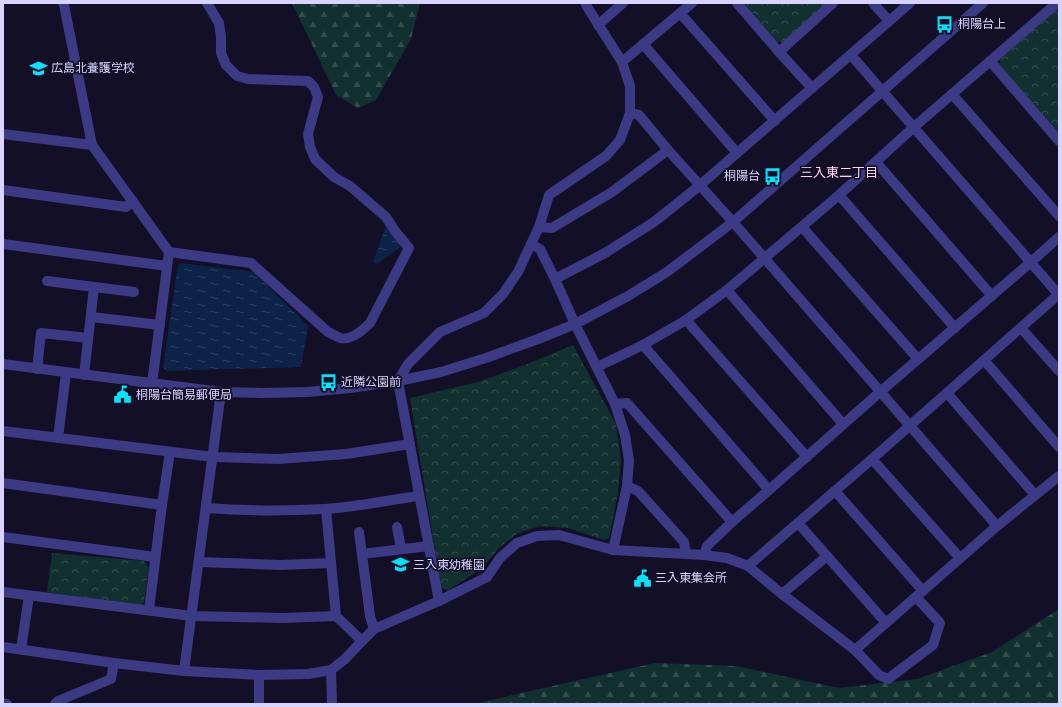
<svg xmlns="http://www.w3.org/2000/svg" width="1062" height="707" font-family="'Space Grotesk','Noto Sans JP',sans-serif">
<defs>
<pattern id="forest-firs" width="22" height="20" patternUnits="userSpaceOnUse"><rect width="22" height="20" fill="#12302f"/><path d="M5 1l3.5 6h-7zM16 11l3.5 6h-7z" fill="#344d4e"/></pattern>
<pattern id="park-crowns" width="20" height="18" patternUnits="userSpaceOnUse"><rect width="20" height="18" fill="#12302f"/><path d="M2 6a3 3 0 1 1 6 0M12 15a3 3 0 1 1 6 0" fill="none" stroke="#344d4e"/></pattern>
<pattern id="water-ripples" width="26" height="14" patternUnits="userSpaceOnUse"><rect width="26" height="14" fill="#0c2248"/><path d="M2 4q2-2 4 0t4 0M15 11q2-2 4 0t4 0" fill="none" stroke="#2f4163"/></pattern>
</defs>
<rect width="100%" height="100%" fill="#130f26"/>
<g fill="url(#forest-firs)">
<path d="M292,3H420L411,39L376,100L358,108L336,95Z"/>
<path d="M1059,609V704H473L655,663L736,666L839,688L917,679L992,652Z"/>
</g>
<g fill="url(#park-crowns)">
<path d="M744,3H828L783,42H776Z"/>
<path d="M1059,8V134L999,64L1001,58Z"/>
<path d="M573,345L616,424L621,460L618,493L609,538L604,540L567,528L540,526L518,533L499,548L482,568L447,591L441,587L410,398L478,382L525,365Z"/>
<path d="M52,553L144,561L149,567L144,602L139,606L47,592Z"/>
</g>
<g fill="url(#water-ripples)">
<path d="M386,226L401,247L377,264L373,262Z"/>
<path d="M181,263L254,272L308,326L301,367L166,371L163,367L178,265Z"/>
</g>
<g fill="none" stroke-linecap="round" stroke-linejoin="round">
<g stroke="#3d3a85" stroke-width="10">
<path d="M63,3L64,5L92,145L169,252L152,384"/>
<path d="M737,3L779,52L812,88"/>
<path d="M873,3L889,21"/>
<path d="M680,13L775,121"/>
<path d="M598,25L623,3"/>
<path d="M643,44L737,153"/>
<path d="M779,52L833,3"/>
<path d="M851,55L1059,295"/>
<path d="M990,61L1059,141"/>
<path d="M622,62L692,3"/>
<path d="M952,94L1059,216"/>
<path d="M630,113L639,115L668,150L733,222L997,526"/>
<path d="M3,134L92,145"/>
<path d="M876,162L992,296"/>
<path d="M3,190L126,207L133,201"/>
<path d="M839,195L955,328"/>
<path d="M539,227L552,228L612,192L668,150"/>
<path d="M802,227L918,359"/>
<path d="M3,244L167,266"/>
<path d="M531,244L540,249L555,279L575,324L615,404L625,435L629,460L627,486L613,550"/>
<path d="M169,252L251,263L328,332C332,334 336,336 340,338C351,341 363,330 370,323L409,248L395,231L386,217L350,186L334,177L315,159L310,147L308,134L318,97L314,87L308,81L248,79L237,76L226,65L221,53V37L219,23L207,3"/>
<path d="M555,279L605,253L654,222L699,186L910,3"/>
<path d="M47,281L134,292"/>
<path d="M727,290L843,424"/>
<path d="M91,317L160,325"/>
<path d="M686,320L807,457"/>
<path d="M1021,328L1059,371"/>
<path d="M643,345L769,490"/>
<path d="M984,360L1059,447"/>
<path d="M597,367L643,345L686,320L727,290L839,195L914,127L1057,3"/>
<path d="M37,369L41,333L88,338"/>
<path d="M84,375L94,287"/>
<path d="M947,393L1035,495"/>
<path d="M615,404L627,403L732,522"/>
<path d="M3,431L213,457L278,459L346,454L410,444"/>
<path d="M58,438L66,373"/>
<path d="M872,459L960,558"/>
<path d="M3,483L162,505"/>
<path d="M627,486L638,491L684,542L686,554"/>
<path d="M835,491L923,591"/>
<path d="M206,508C246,511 286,511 325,509C357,507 388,500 419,496"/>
<path d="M326,509L336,616L362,641"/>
<path d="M798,523L886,623"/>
<path d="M397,527L401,549"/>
<path d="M359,532L370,616L374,629"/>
<path d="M3,537L155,557"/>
<path d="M362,554L429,546"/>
<path d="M704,555L707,546L732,522L769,490L880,392L1031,262L1059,237"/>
<path d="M199,562L280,565L331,563"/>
<path d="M748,566L872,459L1059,294"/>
<path d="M3,592L192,616L283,618L336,616"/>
<path d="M782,594L827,556"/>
<path d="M439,601L398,381L408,364L440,332L484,313L503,294L518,272L539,227L549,195L606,156L620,140L630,113V86L622,62L586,5V3"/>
<path d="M149,610L162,505L170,452"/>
<path d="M3,647L114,663L184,671L259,675L308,674L331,670L345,659L362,641L374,629L439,601L487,577L500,558L517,543L537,536L559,535L613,550L704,555L727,558L748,566L782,594L855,650L997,526L1059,476"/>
<path d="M21,649L29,596"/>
<path d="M855,650L879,675L888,679L933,645L940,623L916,597"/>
<path d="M331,670L332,704"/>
<path d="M184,671L221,392"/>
<path d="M259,675V704"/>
<path d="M3,703L7,704"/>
<path d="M55,704L58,701L111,679L114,663"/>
</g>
<path stroke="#3d3a85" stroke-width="10" d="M3,364L221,392L263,393L307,392L350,388L398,381L441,372L486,358L538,339L575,324L628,296L667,272L733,222L983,3"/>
</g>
<defs>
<symbol id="bus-bare" viewBox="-9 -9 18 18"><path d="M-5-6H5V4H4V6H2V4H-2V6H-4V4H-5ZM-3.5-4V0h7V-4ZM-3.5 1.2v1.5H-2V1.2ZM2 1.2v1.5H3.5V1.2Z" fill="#00e5ff" stroke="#130f26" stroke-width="2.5" paint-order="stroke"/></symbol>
<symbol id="school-bare" viewBox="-9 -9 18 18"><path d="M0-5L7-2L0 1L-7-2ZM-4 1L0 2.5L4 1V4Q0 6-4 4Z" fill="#00e5ff" stroke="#130f26" stroke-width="2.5" paint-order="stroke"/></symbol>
<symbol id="civic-bare" viewBox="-9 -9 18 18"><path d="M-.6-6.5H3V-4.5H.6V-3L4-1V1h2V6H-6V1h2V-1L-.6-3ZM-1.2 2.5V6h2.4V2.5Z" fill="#00e5ff" stroke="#130f26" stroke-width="2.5" paint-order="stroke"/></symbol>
</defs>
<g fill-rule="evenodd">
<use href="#bus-bare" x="932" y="12" width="25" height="25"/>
<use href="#school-bare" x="26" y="56" width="25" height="25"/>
<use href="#bus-bare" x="760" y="164" width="25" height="25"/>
<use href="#bus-bare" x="316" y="370" width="25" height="25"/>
<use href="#civic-bare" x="110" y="382" width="25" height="25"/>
<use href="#school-bare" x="388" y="552" width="25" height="25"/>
<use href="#civic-bare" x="630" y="566" width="25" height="25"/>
</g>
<g text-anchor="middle" stroke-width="3.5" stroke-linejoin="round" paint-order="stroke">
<g font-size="12" fill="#d9d4ff" stroke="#130f26" text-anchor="start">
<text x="958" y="28">桐陽台上</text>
<text x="51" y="72">広島北養護学校</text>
<text x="760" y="180" text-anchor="end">桐陽台</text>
<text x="341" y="386">近隣公園前</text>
<text x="136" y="399">桐陽台簡易郵便局</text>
<text x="413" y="569">三入東幼稚園</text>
<text x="655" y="582">三入東集会所</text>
</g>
<g font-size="13" fill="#ffd6f0" stroke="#130f26">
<text x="839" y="177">三入東二丁目</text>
</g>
</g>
<rect width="1062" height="707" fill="none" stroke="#d9d4ff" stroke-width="8"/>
</svg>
